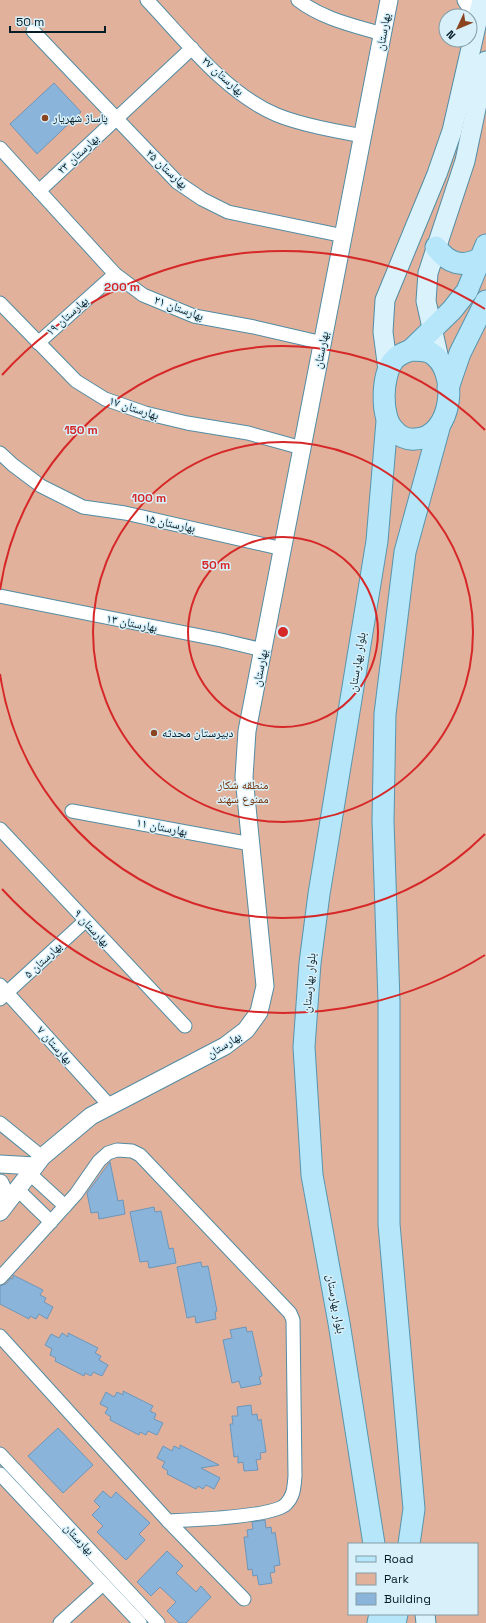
<svg xmlns="http://www.w3.org/2000/svg" width="486" height="1623" font-family="'Space Grotesk','Noto Naskh Arabic',sans-serif">
<rect width="100%" height="100%" fill="#b7e6fb"/>
<path fill="#e1b19b" fill-rule="evenodd" d="M0,0H486V1623H0ZM446,16H470V40H446ZM349,1544H477V1614H349Z"/>
<g fill="#8ab4d9" stroke="#6d96ba">
<path d="M54,83L81,112L37,154L10,124Z"/>
<path d="M110,1162L118,1201L123,1200L125,1214L99,1219L98,1212L91,1213L87,1193Z"/>
<path d="M154,1207L155,1212L161,1211L169,1249L173,1248L176,1263L149,1268L148,1261L140,1262L130,1212Z"/>
<path d="M201,1262L202,1267L208,1266L217,1311L215,1312L216,1319L196,1323L195,1316L187,1318L177,1267Z"/>
<path d="M13,1275L43,1290L40,1295L46,1298L44,1302L53,1307L47,1319L39,1314L36,1319L30,1316L29,1319L0,1304V1286L6,1284L11,1278L13,1279Z"/>
<path d="M246,1327L247,1332L252,1331L262,1376L259,1377L261,1384L241,1388L239,1381L232,1383L223,1340L232,1338L230,1330Z"/>
<path d="M62,1333L68,1337V1333L98,1348L95,1353L101,1356L99,1360L108,1365L102,1376L93,1372L91,1376L85,1373L84,1376L55,1361L56,1358L50,1355L52,1349L45,1345L51,1334L59,1338Z"/>
<path d="M123,1391L153,1406L150,1411L156,1414L154,1419L163,1423L157,1435L148,1431L146,1435L140,1432L139,1435L110,1420L111,1417L105,1413L108,1408L100,1404L106,1392L114,1397L117,1392L123,1395Z"/>
<path d="M251,1405L252,1415L257,1414L258,1421L261,1419L266,1452L260,1453L261,1459L256,1460L258,1470L244,1471L243,1462L238,1463V1456L234,1457L230,1424H233L232,1416H238L237,1407Z"/>
<path d="M58,1428L93,1465L63,1493L28,1456Z"/>
<path d="M180,1445L219,1465L201,1468L220,1478L214,1489L206,1485L203,1489L198,1486L196,1489L167,1474L168,1471L162,1467L165,1462L157,1458L163,1446L172,1451L174,1446L180,1449Z"/>
<path d="M103,1491L111,1498L116,1492L150,1523L139,1534L145,1540L126,1560L97,1532L103,1526L92,1515L100,1507L94,1501Z"/>
<path d="M265,1520L266,1528L271,1527L272,1534L275,1532L280,1565L274,1566L275,1572L270,1573L272,1583L259,1585L257,1575L253,1576L252,1569L248,1570L244,1537H248L247,1530L253,1529L252,1522Z"/>
<path d="M167,1551L183,1566L176,1573L196,1592L201,1586L211,1597L186,1623H179L167,1611L176,1602L160,1587L151,1596L137,1582Z"/>
</g>
<g fill="none" stroke-linecap="round" stroke-linejoin="round">
<defs>
<g id="minor">
<path d="M147,0C185,40 225,93 277,115C302,125 336,131 363,136"/>
<path d="M298,0C323,19 352,25 382,34"/>
<path d="M33,31L177,182L202,199L228,212L344,236"/>
<path d="M0,148L115,274L143,295L194,316L254,327L323,343"/>
<path d="M39,191L192,48"/>
<path d="M0,303L76,381L105,399L145,413L187,423L248,433L302,448"/>
<path d="M38,343L115,274"/>
<path d="M0,453L13,465L41,486L83,507L125,513L283,549"/>
<path d="M0,596L221,640L263,650"/>
<path d="M72,811L251,844"/>
<path d="M0,829L185,1026"/>
<path d="M0,985L109,1105"/>
<path d="M0,999L85,921"/>
<path d="M0,1123L42,1157"/>
<path d="M29,1173L65,1206"/>
<path d="M17,1189L51,1222"/>
<path d="M0,1278L76,1194L99,1161L108,1153L117,1150L132,1151L140,1155L290,1313L293,1320L295,1476C294,1487 294,1496 286,1504C274,1517 188,1520 168,1521L0,1336"/>
<path d="M0,1454L158,1623"/>
<path d="M0,1474L140,1623"/>
<path d="M168,1521L244,1599"/>
<path d="M60,1623L103,1584"/>
</g>
<g id="tertiary">
<path d="M466,0L478,17"/>
<path d="M0,1164L35,1166"/>
<path d="M0,1183L4,1192L0,1207"/>
<path d="M0,1212L42,1157L91,1116L225,1046L246,1030L259,1012L265,986L244,777L247,731L389,0"/>
</g>
<g id="secondary">
<path d="M439,359L426,301L428,273L465,161L486,61"/>
<path d="M388,370L383,332L385,300L437,174L452,131L482,0"/>
<path d="M425,1614L426,1623"/>
</g>
<g id="primary">
<path d="M436,247C448,264 463,268 481,258"/>
<path d="M411,350C418,350 425,350 431,353C460,370 453,438 415,439C407,440 399,436 394,430C380,417 382,376 393,361C397,355 404,353 411,350Z"/>
<path d="M411,350L452,310L467,291L486,245"/>
<path d="M448,388L460,353L486,301"/>
<path d="M374,1544L339,1323L312,1175L304,1047L310,963L319,894L377,541L387,421"/>
<path d="M409,1544L414,1509L389,1224V1002L383,821L385,714L405,552L439,428"/>
<path d="M378,1623L380,1614"/>
<path d="M395,1623L397,1614"/>
</g>
</defs>
<use href="#minor" stroke="#528ca3" stroke-width="15"/>
<use href="#tertiary" stroke="#528ca3" stroke-width="19"/>
<use href="#secondary" stroke="#528ca3" stroke-width="21"/>
<use href="#primary" stroke="#5795ae" stroke-width="23"/>
<use href="#minor" stroke="#fff" stroke-width="13"/>
<use href="#tertiary" stroke="#fff" stroke-width="17"/>
<use href="#secondary" stroke="#daf2fc" stroke-width="19"/>
<use href="#primary" stroke="#b5e6fa" stroke-width="21"/>
</g>
<g fill="none" stroke="#d62828" stroke-width="2">
<circle cx="283" cy="632" r="95"/>
<circle cx="283" cy="632" r="190"/>
<path d="M485 834A286 286 0 0 1 0 674M0 590A286 286 0 0 1 485 430"/>
<path d="M485 955A381 381 0 0 1 2 889M2 375A381 381 0 0 1 485 309"/>
</g>
<g fill="#8b4420" stroke="#d8f0fa" stroke-width="1.5">
<circle cx="45" cy="118" r="4"/>
<circle cx="154" cy="733" r="4"/>
</g>
<g text-anchor="middle" stroke-width="3" stroke-linejoin="round" paint-order="stroke">
<g font-size="12" fill="#051d27" stroke="#d8f0fa">
<text transform="translate(383 32) rotate(-80)" y="4">بهارستان</text>
<text transform="translate(223 76) rotate(42)" y="4">بهارستان ۲۷</text>
<text transform="translate(78 154) rotate(-43)" y="4">بهارستان ۲۳</text>
<text transform="translate(167 169) rotate(43)" y="4">بهارستان ۲۵</text>
<text transform="translate(179 308) rotate(20)" y="4">بهارستان ۲۱</text>
<text transform="translate(67 316) rotate(-42)" y="4">بهارستان ۱۹</text>
<text transform="translate(321 350) rotate(-79)" y="4">بهارستان</text>
<text transform="translate(134 408) rotate(18)" y="4">بهارستان ۱۷</text>
<text transform="translate(170 523) rotate(12)" y="4">بهارستان ۱۵</text>
<text transform="translate(132 623) rotate(11)" y="4">بهارستان ۱۳</text>
<text transform="translate(357 662) rotate(-81)" y="4">بلوار بهارستان</text>
<text transform="translate(260 668) rotate(-79)" y="4">بهارستان</text>
<text transform="translate(162 827) rotate(11)" y="4">بهارستان ۱۱</text>
<text transform="translate(92 928) rotate(47)" y="4">بهارستان ۹</text>
<text transform="translate(43 960) rotate(-43)" y="4">بهارستان ۵</text>
<text transform="translate(309 983) rotate(-85)" y="4">بلوار بهارستان</text>
<text transform="translate(55 1045) rotate(48)" y="4">بهارستان ۷</text>
<text transform="translate(224 1045) rotate(-32)" y="4">بهارستان</text>
<text transform="translate(336 1304) rotate(80)" y="4">بلوار بهارستان</text>
<text transform="translate(79 1539) rotate(47)" y="4">بهارستان</text>
</g>
<g font-size="12" fill="#051d27" stroke="#d8f0fa" text-anchor="start">
<text x="53" y="122">پاساژ شهریار</text>
<text x="162" y="737">دبیرستان محدثه</text>
</g>
<g font-size="12" fill="#773207" stroke="#d8f0fa">
<text x="243" y="789">منطقه شکار<tspan x="243" dy="14">ممنوع سهند</tspan></text>
</g>
</g>
<circle cx="283" cy="632" r="6" fill="#d62828" stroke="#d8f0fa" stroke-width="2"/>
<g font-size="12" text-anchor="middle" font-weight="bold" fill="#d62828" stroke="#d8f0fa" stroke-width="3" stroke-linejoin="round" paint-order="stroke">
<text x="122" y="291">200 m</text>
<text x="81" y="434">150 m</text>
<text x="149" y="502">100 m</text>
<text x="216" y="569">50 m</text>
</g>
<rect x="348" y="1543" width="130" height="72" fill="#d8f0fa" stroke="#849ca6"/>
<rect x="356" y="1556" width="20" height="6" fill="#b5e6fa" stroke="#849ca6"/>
<text x="384" y="1563" font-size="12" fill="#051d27">Road</text>
<rect x="356" y="1573" width="20" height="12" fill="#e1b19b" stroke="#849ca6"/>
<text x="384" y="1583" font-size="12" fill="#051d27">Park</text>
<rect x="356" y="1593" width="20" height="12" fill="#8ab4d9" stroke="#849ca6"/>
<text x="384" y="1603" font-size="12" fill="#051d27">Building</text>
<g transform="translate(458 28) rotate(226)"><circle r="19" fill="#d8f0fa" stroke="#849ca6"/>
<path d="M0-3L7 15L0 10L-7 15Z" fill="#8b4420"/>
<text y="-6" font-size="11" font-weight="bold" text-anchor="middle" fill="#051d27">N</text>
</g>
<path d="M10 26v6h95v-6" fill="none" stroke="#051d27" stroke-width="2"/>
<text x="16" y="26" font-size="12" fill="#051d27" stroke="#d8f0fa" stroke-width="3" paint-order="stroke">50 m</text>
</svg>
